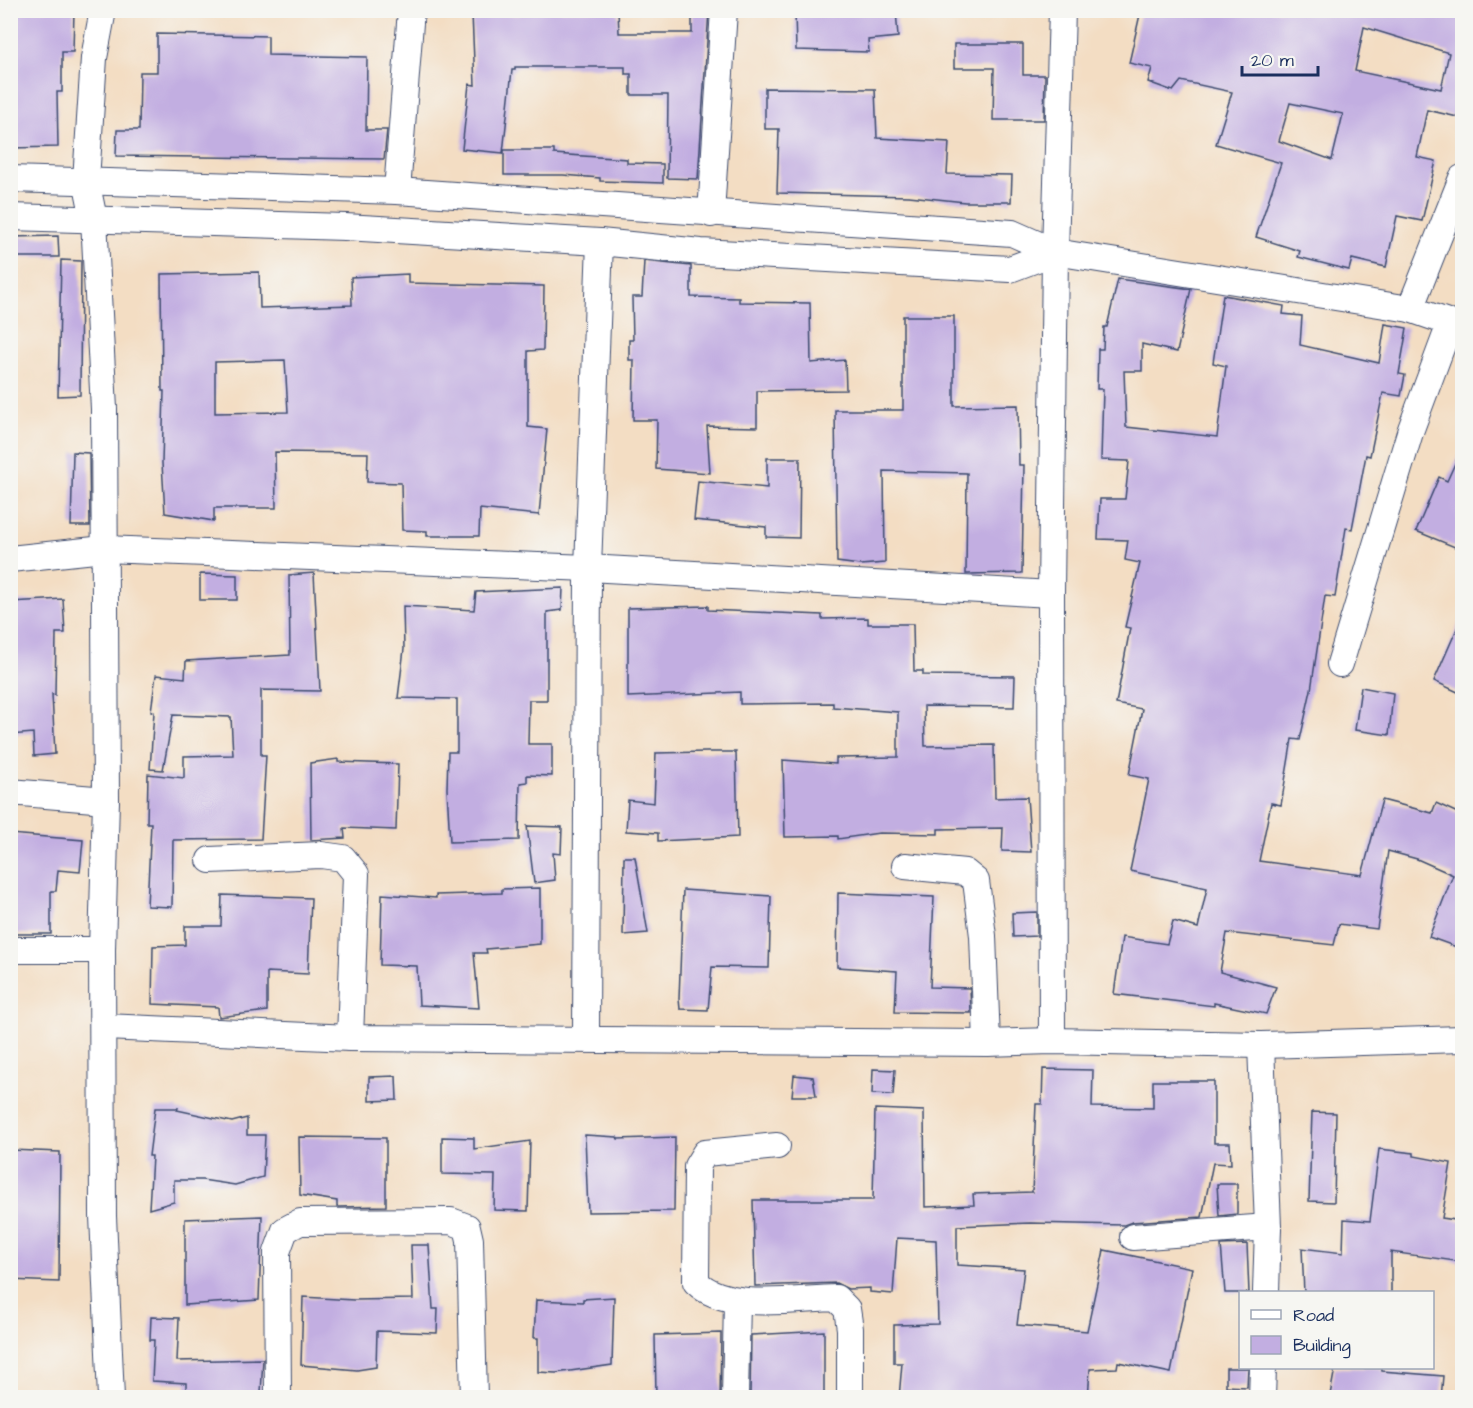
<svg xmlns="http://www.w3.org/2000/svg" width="1473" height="1408" font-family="'Architects Daughter',sans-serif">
<rect width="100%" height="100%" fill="#f6f6f2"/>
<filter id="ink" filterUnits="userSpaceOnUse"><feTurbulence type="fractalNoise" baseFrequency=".0167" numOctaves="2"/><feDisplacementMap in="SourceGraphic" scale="12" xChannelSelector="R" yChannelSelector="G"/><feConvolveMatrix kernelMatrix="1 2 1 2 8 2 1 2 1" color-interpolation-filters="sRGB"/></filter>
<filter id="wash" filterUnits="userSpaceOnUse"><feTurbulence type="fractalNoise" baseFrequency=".008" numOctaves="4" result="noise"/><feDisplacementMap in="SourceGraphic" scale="24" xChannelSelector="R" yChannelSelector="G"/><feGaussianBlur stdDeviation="1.35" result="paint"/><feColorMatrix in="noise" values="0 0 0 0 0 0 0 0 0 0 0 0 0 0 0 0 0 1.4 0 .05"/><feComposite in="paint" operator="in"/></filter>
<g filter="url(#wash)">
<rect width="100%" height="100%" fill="#f3ddc3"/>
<g id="blocks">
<g fill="#c2aee1" fill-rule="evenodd">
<path d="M10,10H74L73,52H62V92H57L58,147L10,148Z"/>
<path d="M618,10L619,33H692V10H709L698,179L667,178L668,95H631V74H625V67H515V70H512L503,153L462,149L469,84L475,85L472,14L520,15V11Z"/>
<path d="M837,10V13L896,10L898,37L868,40L869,52L796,50L795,11Z"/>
<path d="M1141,10H1462V118L1427,110L1417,157L1436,161L1422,221L1397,216L1386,267L1352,259L1349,270L1298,257L1300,251L1256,237L1281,163L1216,144L1232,92L1181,81L1173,91L1148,82L1152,68L1129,63ZM1364,27L1449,53L1441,89L1355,71ZM1290,103L1343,114L1332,160L1279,141Z"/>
<path d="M157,34L268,36V55L367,57L366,130H387L384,159L116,156L117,130H139L140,72H157Z"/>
<path d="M954,44H1023V75H1045L1044,120H993L994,68H954Z"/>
<path d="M765,88L875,89L877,138L949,142L947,174L1012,175L1011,202H965L909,196L777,193L779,129H765Z"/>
<path d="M504,150H554V154L627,159V163L663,164V183L600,181V178L563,175H504Z"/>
<path d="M58,236L59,257H10V237Z"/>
<path d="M61,260L81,261L80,395L58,396Z"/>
<path d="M644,261L691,266V297L739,298V302L810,303L811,363L845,360L846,390L757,391V427L707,426L710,473L656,469L657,420H633L634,360H629V340H633L632,297H642Z"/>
<path d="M259,272L260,308L352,305L351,277L408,274V283L544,286L543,350L528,351V427L547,429L539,515L480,509L479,536H427V531L402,530L401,483L367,482L368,453L275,452L276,508H214V521L165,513L162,463L164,391H162L161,274ZM285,360L288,412L215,413V362Z"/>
<path d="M1118,279L1191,289L1177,352L1142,344V371H1124L1126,427L1217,437L1226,366L1213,363L1223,295L1284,306L1283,314L1302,316L1300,345L1379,363L1385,324L1407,328L1399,374L1405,375L1401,396L1383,393L1370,456L1366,455L1352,529L1346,528L1335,597L1325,596L1311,690L1300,740L1292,739L1281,805L1271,803L1259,861L1362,875L1382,800L1432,813L1436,803L1462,815V949L1429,937L1453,875L1417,859L1388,851L1377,929L1339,924L1334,945L1227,933L1220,972L1276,987L1266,1014L1214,1003V1006L1114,994L1122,937L1167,944L1173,921L1198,928L1207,888L1130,871L1149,779L1129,775L1142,709L1116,704L1130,628L1125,627L1140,563L1125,560L1128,540L1098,539L1100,499H1125L1129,461L1101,460L1103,389H1097L1098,349H1103L1104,327H1107Z"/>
<path d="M903,316H954V406L1018,405L1019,465H1024L1022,573L966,574L967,473L884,471L885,563L860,565L837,562L835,410H903Z"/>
<path d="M1462,448V550L1416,531L1439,477L1447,481Z"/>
<path d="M73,452L89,453L90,526H71Z"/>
<path d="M767,458H800L799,538L766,537V527L694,520L698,481L767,488Z"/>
<path d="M314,573L320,691L261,690V755H266L261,839L173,840L172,907L147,906L151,823H147L148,774L184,778V756L233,755L231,717L173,715L163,770L150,769L154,712L151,711L156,675L185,678L186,661L290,655L289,575Z"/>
<path d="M200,574L237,575V600H200Z"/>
<path d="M563,588L562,610L547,612V700H529L528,744H552V776L527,775V782L520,783L519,840L450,842L447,789L448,752H457V699L398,698L404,649L403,606L474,610L476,592Z"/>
<path d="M63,599L65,633H56L55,695L52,694L55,754L34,756L33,733L10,735V602Z"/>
<path d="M708,606V610L822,615V619L868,618V624H913L914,671H923V675L1015,676L1014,707L924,706L925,746L994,745L995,798L1027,797L1031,852L1002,851L1003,828L938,829V834L879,833L838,839V836L785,837L783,760L836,764V758L898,757V712L833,707V703L740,704V692L628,697V608Z"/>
<path d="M1462,617V694L1434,681Z"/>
<path d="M1361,687L1393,693L1389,735L1355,730Z"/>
<path d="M707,752H736L738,837L658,841V833L626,831L628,800L654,803L656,753Z"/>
<path d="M338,759V762L398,764L396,830L344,828L345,838L311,840L310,763Z"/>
<path d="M527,826L562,827L561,854L553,853L555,880L534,883Z"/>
<path d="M10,834L83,840L80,872L58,870L56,891H51V934H10Z"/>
<path d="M624,857H635L648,933L623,935Z"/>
<path d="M540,888V944L486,949L487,953H474L479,1008L419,1005L417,966L380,965L382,894L436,898V895L502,893V889Z"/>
<path d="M683,890L771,896L769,968L712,967L708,1010L680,1009L679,999Z"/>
<path d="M838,893L934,897L930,987L970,988L971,1013L895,1012L897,971L837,967Z"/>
<path d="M222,895L311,898L308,974L267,972V1011L219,1017L218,1007L152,1004L153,946L185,945V926H221Z"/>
<path d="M1037,912V936L1013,937L1012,913Z"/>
<path d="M873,1069L895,1070L893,1095L872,1094Z"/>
<path d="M1043,1069L1093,1070L1092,1107L1153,1108V1081H1214V1143H1230L1231,1164L1213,1163L1202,1217L1132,1222L1124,1225L1030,1223L957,1226V1265L1024,1269L1017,1325L1087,1331L1104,1250L1192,1268L1171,1373L1118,1362L1117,1368L1090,1369L1088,1398H899L902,1363H894V1325L938,1324L936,1240L897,1238L893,1294L870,1292V1288L848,1289L836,1283L755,1286L753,1200H873L875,1109L924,1111L925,1207L974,1205L973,1194L1032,1192L1036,1104H1042Z"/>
<path d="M794,1075L813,1077L816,1096H792Z"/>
<path d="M396,1076L397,1100L369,1101V1077Z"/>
<path d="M155,1108H178L177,1110L232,1122L247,1118V1135H265L263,1177L235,1185L202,1180H174V1202L149,1209L152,1156H149Z"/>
<path d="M1312,1112L1336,1113L1334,1202L1309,1201Z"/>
<path d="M585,1135L617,1137L618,1139L675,1137L674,1211L588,1212Z"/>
<path d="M299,1137L386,1138V1206L337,1207V1201L300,1195Z"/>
<path d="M442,1137L474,1138V1149L530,1141L528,1211L494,1210L495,1175L442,1174Z"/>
<path d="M1379,1149L1414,1153V1156L1451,1163L1442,1218L1462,1221V1262L1391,1252V1293H1304L1302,1248L1343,1253L1344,1219L1370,1221Z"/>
<path d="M10,1150L60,1152L59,1282L10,1280Z"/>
<path d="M1217,1184H1237V1214L1219,1216Z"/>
<path d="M262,1216L259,1300L185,1305V1219Z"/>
<path d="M1247,1244L1249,1293H1225L1221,1245Z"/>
<path d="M411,1245H429L433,1309H438L437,1333L377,1331L376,1367L357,1370L301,1365L303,1297L354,1300L413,1299Z"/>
<path d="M614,1297L612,1365L556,1373L538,1372V1338H534L536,1300L583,1302V1299Z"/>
<path d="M151,1317L179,1318L177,1361L263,1359L261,1393L186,1397V1383L152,1381L154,1340H150Z"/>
<path d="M824,1331V1398H750L751,1335Z"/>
<path d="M721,1333L720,1398H656L655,1335Z"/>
<path d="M1226,1368H1248L1247,1387L1226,1386Z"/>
<path d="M1335,1368H1382V1371L1443,1376L1441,1398L1330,1395Z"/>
</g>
</g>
</g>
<g filter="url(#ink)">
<use href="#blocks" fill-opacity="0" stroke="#3b496d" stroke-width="1.5"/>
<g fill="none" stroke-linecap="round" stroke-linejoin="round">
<defs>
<g id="minor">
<path d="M103,10L94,58L86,180L94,219L104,409L106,800L102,950L103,1216L111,1398"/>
<path d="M10,179L397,191L1012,233L1055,252L1410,309L1462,327"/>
<path d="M397,191L411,10"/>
<path d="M711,214L724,10"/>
<path d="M10,217L345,227L600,242L701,252L1010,269L1055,252"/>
<path d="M1410,309L1462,178"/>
<path d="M10,559L104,549L588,568L1051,594"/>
<path d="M1340,664L1411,429L1450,324"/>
<path d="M10,792L106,800"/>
<path d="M210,860L321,855L343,858L356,874L350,1038"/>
<path d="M905,866L965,872L976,881L983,936L987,1043"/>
<path d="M10,950H102"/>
<path d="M105,1027L350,1038L987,1043L1052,1041L1261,1045L1462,1039"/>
<path d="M586,1038L588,568L600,242"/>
<path d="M1052,1041L1051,594L1055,252L1062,10"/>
<path d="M1261,1045L1268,1227L1266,1292"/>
<path d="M777,1146L705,1153L697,1166L696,1282C726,1312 795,1299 836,1298L847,1309L850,1329V1398"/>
<path d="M1133,1237L1268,1227"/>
<path d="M278,1398L277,1252L285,1230L300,1222L451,1221L467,1227L470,1240L474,1398"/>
<path d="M735,1398L737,1301"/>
<path d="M1262,1398L1263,1368"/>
</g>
</defs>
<use href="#minor" stroke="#3b496d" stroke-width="28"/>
<use href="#minor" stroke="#fff" stroke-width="26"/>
</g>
</g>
<rect width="1473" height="1408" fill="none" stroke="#f6f6f2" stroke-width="36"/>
<rect x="1239" y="1291" width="195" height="78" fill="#f6f6f2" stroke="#9ea6b7" stroke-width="1.5"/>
<rect x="1251" y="1310" width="30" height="9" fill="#ffffff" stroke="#9ea6b7" stroke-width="1.5"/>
<text x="1293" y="1321" font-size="18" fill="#1b2f5e">Road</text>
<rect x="1251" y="1336" width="30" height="18" fill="#c2aee1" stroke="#9ea6b7" stroke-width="1.5"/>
<text x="1293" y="1351" font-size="18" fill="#1b2f5e">Building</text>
<path d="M1242 66v9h76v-9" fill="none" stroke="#1b2f5e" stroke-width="3"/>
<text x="1251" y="66" font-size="18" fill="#1b2f5e" stroke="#f6f6f2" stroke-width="4.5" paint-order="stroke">20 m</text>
</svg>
